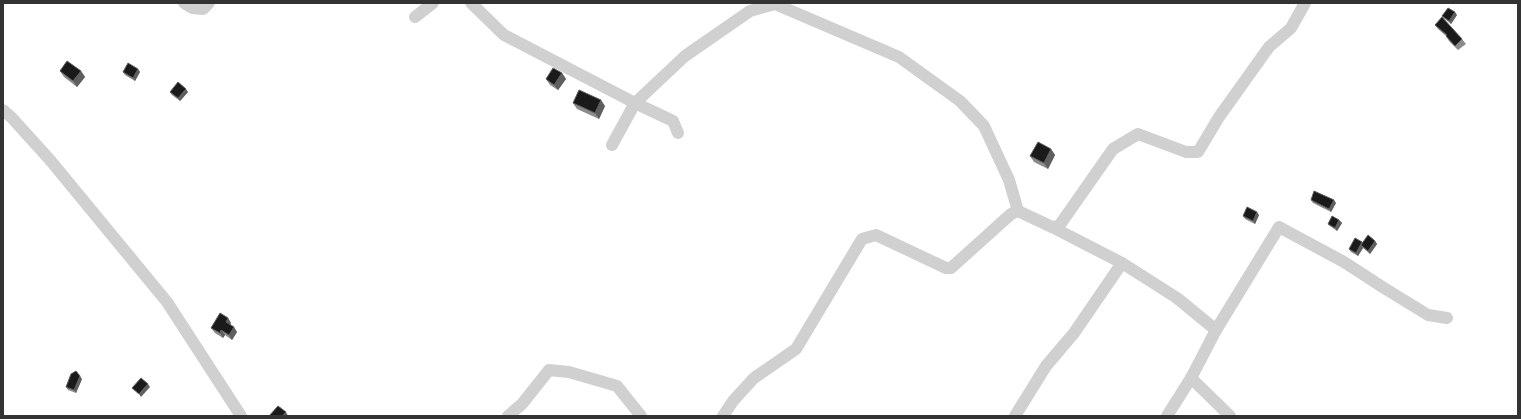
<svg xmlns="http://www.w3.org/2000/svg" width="1521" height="419" font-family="Montserrat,sans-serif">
<rect width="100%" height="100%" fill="#fff"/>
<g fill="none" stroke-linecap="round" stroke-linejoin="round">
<g stroke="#d0d0d0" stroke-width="12">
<path d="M184,3L192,8L203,9L209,3"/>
<path d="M471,3L504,35L635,103L673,121L678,133"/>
<path d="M415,17L433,3"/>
<path d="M3,110L12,118L50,160L167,302L241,416"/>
<path d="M612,145L635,103L685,56L750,11L775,4L899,57L960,101L984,126L1009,180L1018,211"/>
<path d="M1052,227L1122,263L1177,298L1216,330"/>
<path d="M1191,378L1230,416"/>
<path d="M508,416L522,404L549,370L569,372L617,386L641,416"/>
<path d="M723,416L733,401L754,378L796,349L862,239L876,235L946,268H951L1011,214L1018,211L1052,227L1059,226L1113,149L1138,134L1186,152H1198L1219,117L1269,47L1291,28L1305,3"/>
<path d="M1015,416L1046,366L1074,333L1122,263"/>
<path d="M1167,416L1191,378L1216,330L1279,227L1344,262L1384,288L1428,315L1447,318"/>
</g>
</g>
<g fill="#8c8c8c">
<path d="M1457,15L1451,24L1445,19L1442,16Z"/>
<path d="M1435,25L1462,39L1466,44L1458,50L1449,41L1446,36L1438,29Z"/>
<path d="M138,69L140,72L135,81L125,75L123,72Z"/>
<path d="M60,71H81L85,77L77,87L64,77Z"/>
<path d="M562,73L566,79L558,90L550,85L546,79Z"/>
<path d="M170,92H188L180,101L172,95Z"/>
<path d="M573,103L605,106L599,119L577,109Z"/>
<path d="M1051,149L1055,155L1048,169L1034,162L1030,156Z"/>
<path d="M1311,200L1336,203L1331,212L1313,203Z"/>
<path d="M1259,215L1255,224L1245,219L1243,216Z"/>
<path d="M1339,220L1342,223L1337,231L1330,226L1328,224Z"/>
<path d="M1375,241L1377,244L1370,254L1363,248L1358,256L1351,252L1349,249L1362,242Z"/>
<path d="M228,318L231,323L230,325L237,332L232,340L225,335L223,338L215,333L211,328Z"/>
<path d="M82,379L76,393L68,390L66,387Z"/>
</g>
<g fill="#5f5f5f">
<path d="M1455,12L1457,15L1451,24L1449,21Z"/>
<path d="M138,69L140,72L135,81L133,78Z"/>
<path d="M81,71L85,77L77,87L73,81Z"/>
<path d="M562,73L566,79L558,90L554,85Z"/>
<path d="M186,89L188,92L180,101L178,98Z"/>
<path d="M601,100L605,106L599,119L595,113Z"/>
<path d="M1051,149L1055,155L1048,169L1044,163Z"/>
<path d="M1334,200L1336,203L1331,212L1329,209Z"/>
<path d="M1257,212L1259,215L1255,224L1253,221Z"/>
<path d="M1339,220L1342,223L1337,231L1335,228Z"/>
<path d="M1375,241L1377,244L1370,254L1368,251Z"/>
<path d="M1361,245L1363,248L1358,256L1356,253Z"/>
<path d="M228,318L231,323L229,327L226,322Z"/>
<path d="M234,327L237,332L232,340L229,335Z"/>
<path d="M221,330L225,335L223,338L220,333Z"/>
<path d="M80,376L82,379L76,393L74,390Z"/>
<path d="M148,384L150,387L141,397L139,394Z"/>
<path d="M286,412L288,416H282Z"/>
</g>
<g fill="#1a1a1a" stroke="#5f5f5f">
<path d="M1448,8L1455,12L1449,21L1442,16Z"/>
<path d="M1442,17L1462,39L1455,46L1446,36L1447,35L1435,25Z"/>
<path d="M67,61L81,71L73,81L60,71Z"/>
<path d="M128,63L138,69L133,78L123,72Z"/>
<path d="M553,68L562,73L554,85L546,79Z"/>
<path d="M178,82L186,89L178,98L170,92Z"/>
<path d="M579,90L601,100L595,113L573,103Z"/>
<path d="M1038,142L1051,149L1044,163L1030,156Z"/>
<path d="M1314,191L1334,200L1329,209L1311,200Z"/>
<path d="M1247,207L1257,212L1253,221L1243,216Z"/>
<path d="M1332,216L1339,220L1335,228L1328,224Z"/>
<path d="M1368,235L1375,241L1368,251L1361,245Z"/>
<path d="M1355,238L1362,242L1356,253L1349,249Z"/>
<path d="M220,313L228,318L226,322L234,327L229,335L221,330L220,333L211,328Z"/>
<path d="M76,371L80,376L74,390L66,387L71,374Z"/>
<path d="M141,378L148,384L139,394L132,388Z"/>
<path d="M278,406L286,412L282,416H269Z"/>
</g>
<rect width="1521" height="419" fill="none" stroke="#333333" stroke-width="8"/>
</svg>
